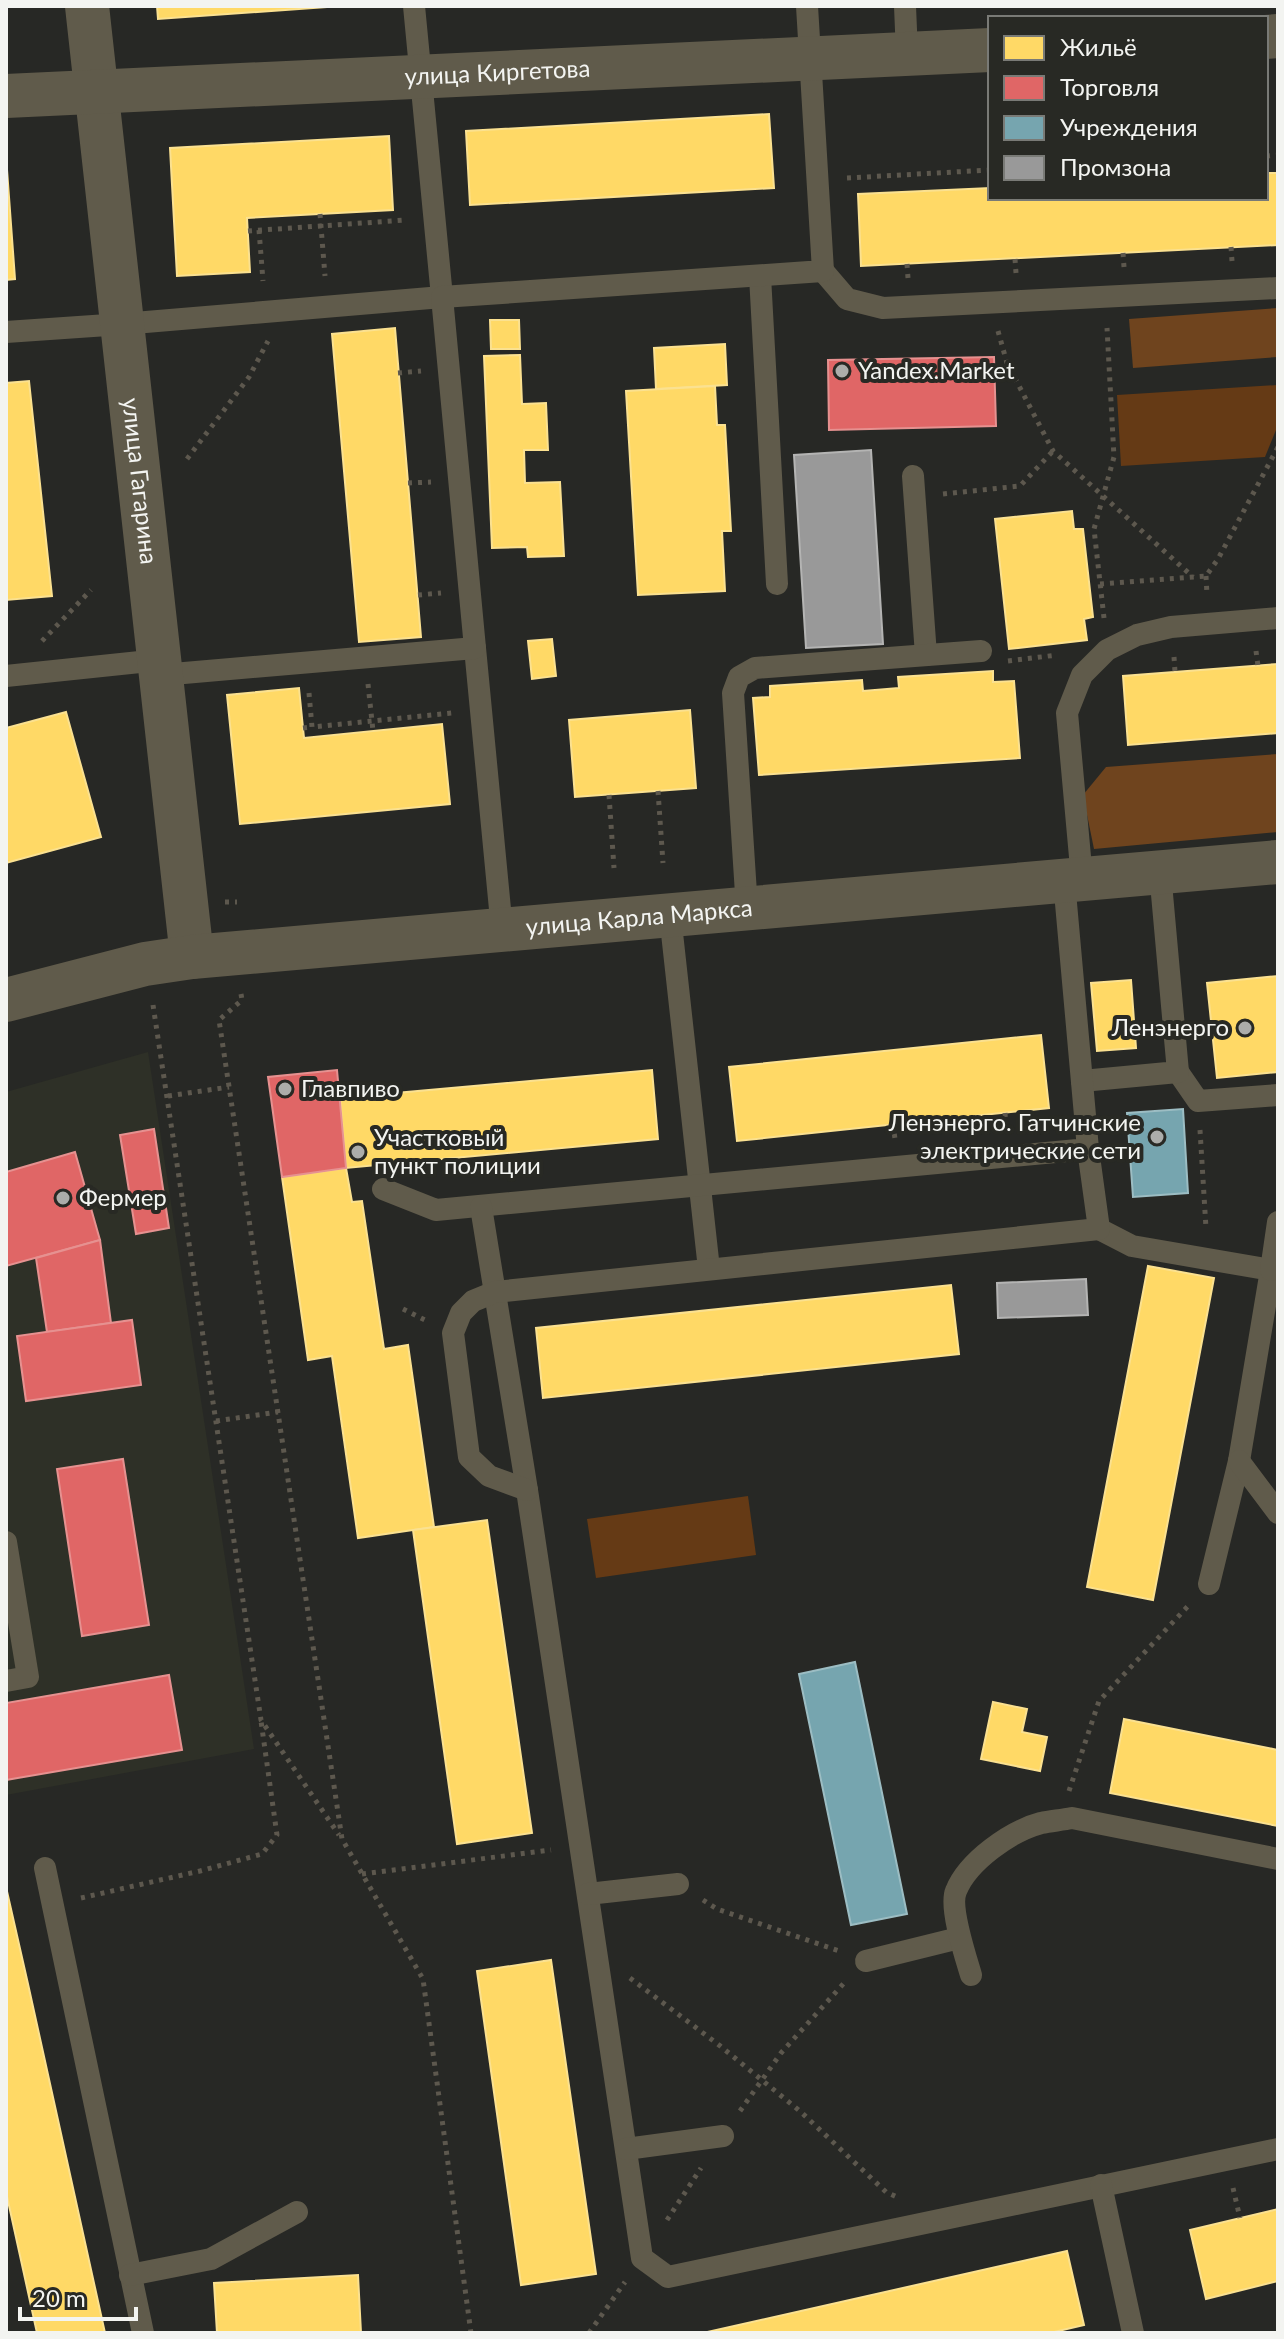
<svg xmlns="http://www.w3.org/2000/svg" width="1284" height="2339" font-family="Lato,sans-serif">
<rect width="100%" height="100%" fill="#272825"/>
<path fill="#2e3027" d="M148,1052L254,1749L6,1795V1092Z"/>
<g fill="#653a15">
<path d="M1278,385V425L1265,457L1121,466L1117,395Z"/>
<path d="M748,1496L756,1555L596,1578L587,1519Z"/>
</g>
<g fill="#6f441e">
<path d="M1278,308V357L1133,368L1129,319Z"/>
<path d="M1278,754V832L1094,849L1083,795L1106,767Z"/>
</g>
<g fill="#ffd966" stroke="#fbe190" stroke-width="2">
<path d="M157,6H341L158,19Z"/>
<path d="M769,114L774,188L470,205L466,131Z"/>
<path d="M389,136L393,210L247,218L250,272L177,276L170,148Z"/>
<path d="M6,156L15,279L6,280Z"/>
<path d="M1266,173H1278V245L861,266L858,194L990,188V198H1266Z"/>
<path d="M490,320H519L520,349H491Z"/>
<path d="M395,328L421,637L359,642L332,334Z"/>
<path d="M725,344L727,385L656,389L654,348Z"/>
<path d="M520,355L522,404L546,403L548,450H524L525,483L560,482L564,556L528,557L527,547L492,548L484,356Z"/>
<path d="M29,381L52,596L6,600V383Z"/>
<path d="M715,386L717,425H725L731,531H722L725,591L638,595L626,391Z"/>
<path d="M1072,511L1074,529H1083L1093,617L1084,619L1087,640L1009,649L995,519Z"/>
<path d="M552,639L556,676L532,679L528,641Z"/>
<path d="M1278,664V733L1128,745L1123,676Z"/>
<path d="M993,671V682L1014,681L1020,758L759,775L753,698L770,697V686L862,680L863,691L899,688L898,677Z"/>
<path d="M299,688L304,738L442,724L450,804L240,824L227,695Z"/>
<path d="M690,710L696,788L575,797L569,720Z"/>
<path d="M66,712L101,837L6,863V728Z"/>
<path d="M1278,976V1072L1217,1078L1207,983Z"/>
<path d="M1131,980L1136,1048L1097,1051L1091,983Z"/>
<path d="M1041,1035L1049,1108L737,1141L729,1067Z"/>
<path d="M652,1070L658,1139L346,1168L340,1098Z"/>
<path d="M346,1168L352,1202L362,1201L384,1349L408,1345L434,1527L358,1538L332,1356L308,1360L282,1177Z"/>
<path d="M1148,1266L1214,1278L1153,1600L1087,1587Z"/>
<path d="M951,1285L959,1354L543,1398L536,1328Z"/>
<path d="M487,1520L532,1833L457,1844L413,1530Z"/>
<path d="M993,1702L1027,1709L1022,1732L1047,1737L1040,1771L981,1759Z"/>
<path d="M1124,1719L1278,1750V1826L1110,1793Z"/>
<path d="M6,1887L28,1984L105,2333H37L6,2192Z"/>
<path d="M551,1960L596,2274L521,2285L477,1971Z"/>
<path d="M1278,2209V2281L1206,2299L1190,2230Z"/>
<path d="M1067,2251L1084,2325L1050,2333H703Z"/>
<path d="M358,2275L361,2333H217L214,2283Z"/>
</g>
<g fill="#e06666" stroke="#e69190" stroke-width="2">
<path d="M994,357L996,426L829,430L828,360Z"/>
<path d="M337,1070L346,1168L282,1177L268,1077Z"/>
<path d="M154,1129L169,1228L136,1234L120,1135Z"/>
<path d="M75,1152L100,1240L6,1266V1172Z"/>
<path d="M100,1240L111,1323L47,1332L36,1258Z"/>
<path d="M132,1320L141,1385L26,1401L17,1336Z"/>
<path d="M123,1459L149,1625L82,1636L57,1469Z"/>
<path d="M169,1675L182,1750L6,1780V1703Z"/>
</g>
<g fill="#76a5af" stroke="#9cbdc3" stroke-width="2">
<path d="M1183,1109L1188,1193L1133,1197L1127,1113Z"/>
<path d="M855,1662L907,1914L851,1925L799,1674Z"/>
</g>
<g fill="#999" stroke="#b4b4b3" stroke-width="2">
<path d="M871,450L883,644L806,648L794,455Z"/>
<path d="M1086,1279L1088,1315L998,1318L997,1283Z"/>
</g>
<g fill="none" stroke-linecap="round" stroke-linejoin="round">
<g stroke="#5d584e" stroke-width="5" stroke-dasharray="4 6" stroke-linecap="butt">
<path d="M1266,156L1278,155"/>
<path d="M847,178L990,170"/>
<path d="M320,214L325,276"/>
<path d="M259,230L263,281"/>
<path d="M248,231L406,220"/>
<path d="M1231,247L1232,261"/>
<path d="M1123,253L1124,267"/>
<path d="M1015,259L1016,273"/>
<path d="M907,264L908,278"/>
<path d="M998,331L1007,363L1053,451L1193,577"/>
<path d="M398,373L421,371"/>
<path d="M187,459L249,377L268,341"/>
<path d="M408,483L431,482"/>
<path d="M943,494L1020,486L1053,451"/>
<path d="M1206,576L1207,595"/>
<path d="M1100,584L1206,576L1218,559L1278,447"/>
<path d="M418,595L441,593"/>
<path d="M1104,618L1094,529L1114,457L1107,328"/>
<path d="M42,641L91,590"/>
<path d="M1256,651L1258,666"/>
<path d="M1174,657L1175,672"/>
<path d="M1008,661L1057,655"/>
<path d="M368,684L373,731"/>
<path d="M309,693L312,727L452,713"/>
<path d="M303,728L312,727"/>
<path d="M658,791L663,863"/>
<path d="M609,795L614,868"/>
<path d="M225,902H237"/>
<path d="M241,994L242,1000L219,1020L342,1839L423,1979L471,2333"/>
<path d="M153,1005L261,1720L339,1835"/>
<path d="M168,1096L229,1087"/>
<path d="M1005,1113L1006,1128"/>
<path d="M893,1124L895,1139"/>
<path d="M1200,1130L1206,1228"/>
<path d="M403,1309L427,1321"/>
<path d="M216,1421L278,1412"/>
<path d="M1069,1791L1099,1701L1189,1605"/>
<path d="M362,1874L551,1850"/>
<path d="M81,1898L200,1871L262,1854L277,1835L261,1721"/>
<path d="M703,1900L717,1909L839,1951"/>
<path d="M630,1978L719,2045L801,2112L886,2192L897,2197"/>
<path d="M740,2111L781,2053L845,1982"/>
<path d="M1233,2188L1240,2218"/>
<path d="M667,2220L701,2168"/>
<path d="M589,2333L625,2282"/>
</g>
<g stroke="#605b4b" stroke-width="22">
<path d="M905,6L907,54"/>
<path d="M823,271L847,299L883,308L1278,288"/>
<path d="M760,276L777,584"/>
<path d="M6,332L122,324L442,297L414,6"/>
<path d="M913,476L926,655"/>
<path d="M475,648L502,930"/>
<path d="M161,675L475,648L442,297L823,271L807,6"/>
<path d="M6,676L159,660"/>
<path d="M1082,879L1067,713L1082,675L1107,650L1137,635L1171,627L1278,618"/>
<path d="M747,909L733,693L739,677L755,668L981,651"/>
<path d="M670,915L709,1269"/>
<path d="M1178,1072L1198,1101L1278,1095"/>
<path d="M1082,1081L1178,1072L1160,872"/>
<path d="M383,1189L436,1210L1088,1149L1064,881"/>
<path d="M481,1207L527,1490L642,2258L668,2277L1278,2149"/>
<path d="M1099,1229L1132,1246L1271,1270L1239,1461L1209,1584"/>
<path d="M1271,1270L1278,1222"/>
<path d="M1239,1461L1278,1513"/>
<path d="M527,1490L489,1476L469,1457L453,1333L461,1313L473,1301L495,1292L1099,1229L1088,1149"/>
<path d="M6,1542L28,1677L6,1681"/>
<path d="M45,1868L143,2333"/>
<path d="M588,1894L678,1884"/>
<path d="M866,1961L959,1938"/>
<path d="M971,1975C966,1958 949,1907 956,1891C968,1861 1011,1831 1041,1823C1051,1821 1062,1820 1072,1818L1278,1859"/>
<path d="M626,2149L723,2136"/>
<path d="M1101,2185L1133,2333"/>
<path d="M130,2275L211,2259L297,2212"/>
</g>
<g stroke="#605b4b" stroke-width="44">
<path id="s1" d="M87,6L192,957"/>
<path d="M1266,37L1278,36"/>
<path id="s2" d="M6,96L990,50"/>
<path id="s3" d="M6,1000L145,964L192,957L1278,862"/>
</g>
</g>
<g fill="#acadaa" stroke="#282924" stroke-width="3">
<circle cx="842" cy="371" r="8"/>
<circle cx="1245" cy="1028" r="8"/>
<circle cx="285" cy="1089" r="8"/>
<circle cx="1157" cy="1137" r="8"/>
<circle cx="358" cy="1152" r="8"/>
<circle cx="63" cy="1198" r="8"/>
</g>
<g text-anchor="middle" stroke-width="8" stroke-linejoin="round" paint-order="stroke">
<g font-size="24" fill="#f3f4f1" stroke="#282924">
<text dy="8" stroke="none"><textPath href="#s2" startOffset="492">улица Киргетова</textPath></text>
<text dy="8" stroke="none"><textPath href="#s1" startOffset="478">улица Гагарина</textPath></text>
<text dy="8" stroke="none"><textPath href="#s3" startOffset="640">улица Карла Маркса</textPath></text>
</g>
<g font-size="24" fill="#f3f4f1" stroke="#282924" text-anchor="start">
<text x="858" y="379">Yandex.Market</text>
<text x="1229" y="1036" text-anchor="end">Ленэнерго</text>
<text x="301" y="1097">Главпиво</text>
<text x="1141" y="1131" text-anchor="end">Ленэнерго. Гатчинские<tspan x="1141" dy="28">электрические сети</tspan></text>
<text x="374" y="1146">Участковый<tspan x="374" dy="28">пункт полиции</tspan></text>
<text x="79" y="1206">Фермер</text>
</g>
</g>
<rect width="1284" height="2339" fill="none" stroke="#f3f4f1" stroke-width="16"/>
<rect x="988" y="16" width="280" height="184" fill="#282924" stroke="#797a76" stroke-width="2"/>
<rect x="1004" y="36" width="40" height="24" fill="#ffd966" stroke="#797a76" stroke-width="2"/>
<text x="1060" y="56" font-size="24" fill="#f3f4f1">Жильё</text>
<rect x="1004" y="76" width="40" height="24" fill="#e06666" stroke="#797a76" stroke-width="2"/>
<text x="1060" y="96" font-size="24" fill="#f3f4f1">Торговля</text>
<rect x="1004" y="116" width="40" height="24" fill="#76a5af" stroke="#797a76" stroke-width="2"/>
<text x="1060" y="136" font-size="24" fill="#f3f4f1">Учреждения</text>
<rect x="1004" y="156" width="40" height="24" fill="#999999" stroke="#797a76" stroke-width="2"/>
<text x="1060" y="176" font-size="24" fill="#f3f4f1">Промзона</text>
<path d="M20 2307v12h116v-12" fill="none" stroke="#f3f4f1" stroke-width="4"/>
<text x="32" y="2307" font-size="24" fill="#f3f4f1" stroke="#282924" stroke-width="6" paint-order="stroke">20 m</text>
</svg>
